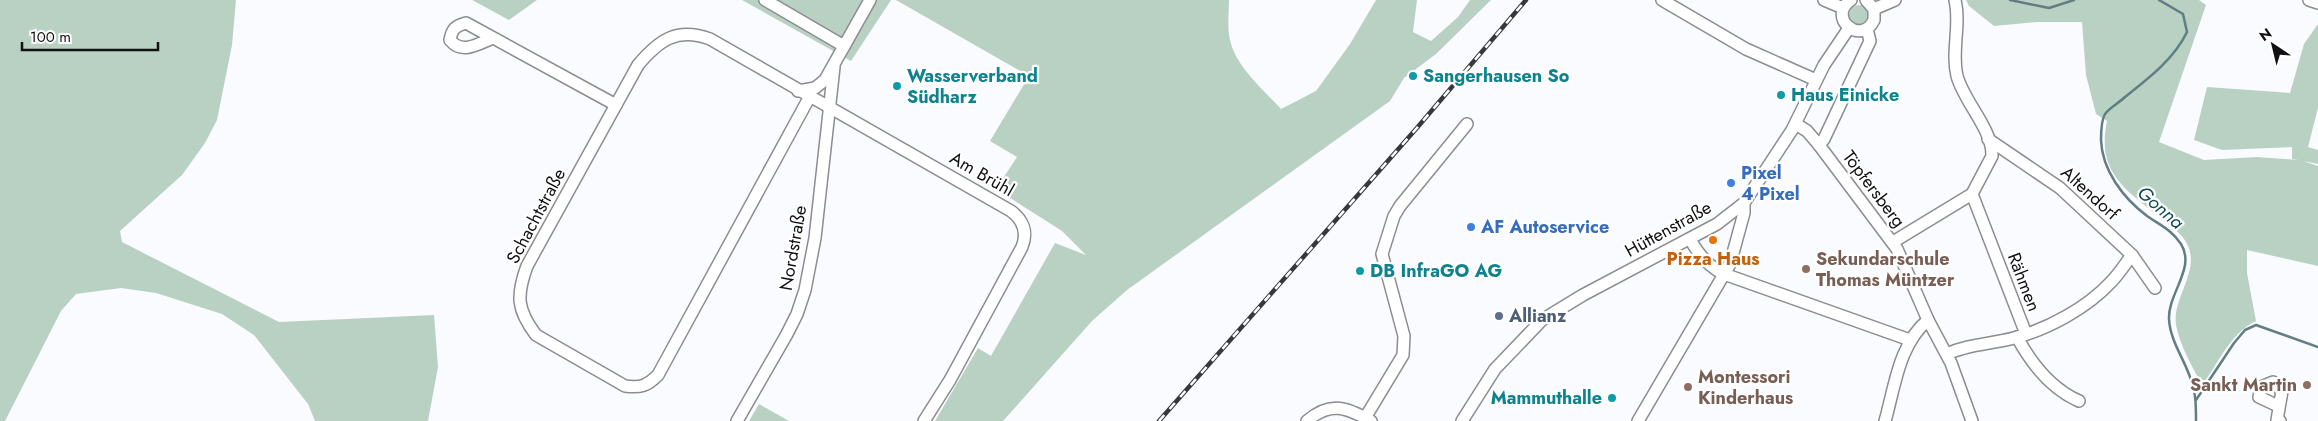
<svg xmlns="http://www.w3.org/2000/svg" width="2318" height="421" font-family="Jost,sans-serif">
<rect width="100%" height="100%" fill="#fafbff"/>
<g fill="#b9d1c3">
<path d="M0,0H236L232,45L217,120L205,143L182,175L120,231L122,242L279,322L434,315L438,367L428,421H315L308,404L254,335L222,314L156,293L121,288L76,294L61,311L5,421H0Z"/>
<path d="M472,0H537L509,20Z"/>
<path d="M742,0H891L851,61Z"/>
<path d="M896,0H1229C1229,12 1227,28 1230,40C1236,67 1263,89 1281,109L1316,91L1350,44L1376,0H1417L1413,32L1431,41L1458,17L1470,0H1491L1436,54L1404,78L1390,101L1127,290L1092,321L1003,421H935L978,348L991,356L1055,243L1086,255L1062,231L996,189L1017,157L990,141L1029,76Z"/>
<path d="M1966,0H2199L2206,5L2159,142L2204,160L2257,157L2298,160L2292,159V147L2222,150L2194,140L2207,87L2290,93L2304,44L2318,24V108L2308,147L2318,150V164L2303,161L2318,166V266L2247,250V273L2256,321C2230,333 2219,363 2202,385C2192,366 2180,346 2176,325C2172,298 2201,270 2187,244C2182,234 2171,226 2162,219C2126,190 2096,173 2107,121L2096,114L2086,75L2082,22H2037L1994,26L1969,6Z"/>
<circle cx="1859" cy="15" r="10"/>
<path d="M759,404L789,421H749Z"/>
</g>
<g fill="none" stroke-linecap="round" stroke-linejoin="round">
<g stroke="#607e84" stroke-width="2.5">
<path d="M2010,0L2049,8L2074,0"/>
<path d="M2159,0L2183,14L2187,32C2174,59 2149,78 2125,97C2120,102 2109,108 2105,114C2101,121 2101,133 2101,140C2102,170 2123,198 2147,216C2160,225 2172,230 2181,244C2196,268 2168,293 2169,319C2170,341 2185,360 2191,380C2196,393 2196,407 2196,421"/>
<path d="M2196,400L2234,343L2245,330L2256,325L2318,347"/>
</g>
<defs>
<g id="minor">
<path d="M765,0L844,46"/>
<path d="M1662,0L1746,49L1816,80"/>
<path d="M1824,0L1843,8"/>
<path d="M1851,0C1826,17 1861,47 1874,20V9L1866,0"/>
<path d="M2309,0L2318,3"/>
<path d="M1874,9L1895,0"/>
<path d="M493,38C478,44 462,55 450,40C452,29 455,26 466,23L616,105"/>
<path d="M798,91L815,88L825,80L870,0"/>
<path d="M809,98L658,375C647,386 641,388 625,386L536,335C517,310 516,296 527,266L638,65C659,40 677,27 710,39L1011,211C1023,220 1028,232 1022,247L950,380L924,421"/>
<path d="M1796,124L1807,131L1819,145L1897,249L1928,320L1951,363L1972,421"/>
<path d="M1988,139L2060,188L2132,255L2155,288"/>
<path d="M1819,145L1824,139L1870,41L1867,29"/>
<path d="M1972,194L2026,334"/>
<path d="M1690,239C1697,252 1709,267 1724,274L1910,340"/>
<path d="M1893,242L1972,194L1992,156C1993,130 1964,102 1957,76C1951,51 1961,25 1955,0"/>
<path d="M2017,337C2031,363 2052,389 2079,401"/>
<path d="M1947,354C1968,344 1992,344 2014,338C2048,329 2087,308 2111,282C2119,274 2125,264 2132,255"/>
<path d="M2278,406L2259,397L2261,387L2273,382L2282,391L2277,420L2280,421"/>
<path d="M1365,418L1403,355L1404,336L1382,254L1394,216L1400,206L1467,124"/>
<path d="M737,421L787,334L797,314L805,290L815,238L834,67"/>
<path d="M1307,421C1330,401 1346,407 1371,421"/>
<path d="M1462,421L1495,369L1542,320L1583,295L1717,224L1744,203L1792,130L1824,65L1849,28"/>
<path d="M1638,421L1730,264L1744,213V203"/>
<path d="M1885,421C1895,386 1899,344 1928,320"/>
</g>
</defs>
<use href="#minor" stroke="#8b8d91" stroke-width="14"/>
<use href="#minor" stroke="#fff" stroke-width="11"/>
<defs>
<path id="rail" d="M1159,421L1416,129L1526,0"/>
</defs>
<use href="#rail" stroke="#38383b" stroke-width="4.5"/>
<use href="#rail" stroke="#fff" stroke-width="2.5" stroke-dasharray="8" stroke-linecap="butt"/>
</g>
<g fill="#0f9aa8" stroke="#fff" stroke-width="2">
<circle cx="1413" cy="76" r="5"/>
<circle cx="897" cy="86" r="5"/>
<circle cx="1781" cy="95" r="5"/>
<circle cx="1360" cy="271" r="5"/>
<circle cx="1612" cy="398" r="5"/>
</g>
<g fill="#3f7fe0" stroke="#fff" stroke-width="2">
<circle cx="1731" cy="183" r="5"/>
<circle cx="1471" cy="227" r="5"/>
</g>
<circle fill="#e8710a" stroke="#fff" stroke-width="2" cx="1713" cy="240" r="5"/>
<g fill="#8d6e63" stroke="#fff" stroke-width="2">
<circle cx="1806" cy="269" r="5"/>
<circle cx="2307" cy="385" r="5"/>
<circle cx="1688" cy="387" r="5"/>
</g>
<circle fill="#5c6f8a" stroke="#fff" stroke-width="2" cx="1499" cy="316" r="5"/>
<g text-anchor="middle" stroke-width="4.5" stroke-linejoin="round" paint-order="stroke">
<g font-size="18" font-weight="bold" fill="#0d838f" stroke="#fff" text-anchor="start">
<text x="907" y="82">Wasserverband<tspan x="907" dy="21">Südharz</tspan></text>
<text x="1423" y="82">Sangerhausen So</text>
<text x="1791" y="101">Haus Einicke</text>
<text x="1370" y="277">DB InfraGO AG</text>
<text x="1602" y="404" text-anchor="end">Mammuthalle</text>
</g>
<g font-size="18" font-weight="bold" fill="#366cbe" stroke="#fff" text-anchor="start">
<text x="1741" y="179">Pixel<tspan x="1741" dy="21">4 Pixel</tspan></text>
<text x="1481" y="233">AF Autoservice</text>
</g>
<g font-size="18" fill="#111113" stroke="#fff">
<text transform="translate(982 174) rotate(30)" y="6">Am Brühl</text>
<text transform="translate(1874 189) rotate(53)" y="6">Töpfersberg</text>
<text transform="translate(2090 193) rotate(42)" y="6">Altendorf</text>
<text transform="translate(536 216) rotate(-62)" y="6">Schachtstraße</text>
<text transform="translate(1668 229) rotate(-29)" y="6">Hüttenstraße</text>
<text transform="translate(793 248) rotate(-80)" y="6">Nordstraße</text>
<text transform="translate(2024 282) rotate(69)" y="6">Rähmen</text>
</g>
<g font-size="18" font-weight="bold" fill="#c56008" stroke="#fff">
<text x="1713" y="265">Pizza Haus</text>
</g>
<g font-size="18" font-weight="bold" fill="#785e54" stroke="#fff" text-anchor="start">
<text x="1816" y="265">Sekundarschule<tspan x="1816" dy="21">Thomas Müntzer</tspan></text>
<text x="1698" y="383">Montessori<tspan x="1698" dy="21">Kinderhaus</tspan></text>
<text x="2297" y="391" text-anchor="end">Sankt Martin</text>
</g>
<g font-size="18" font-weight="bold" fill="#4e5e75" stroke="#fff" text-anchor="start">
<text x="1509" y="322">Allianz</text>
</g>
<g font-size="19" font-style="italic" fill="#0c4c56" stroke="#fff">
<text transform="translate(2161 207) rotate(41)" y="7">Gonna</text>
</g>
</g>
<g transform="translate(2273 45) rotate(325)" stroke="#ffffff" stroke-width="4" paint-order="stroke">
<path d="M0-4L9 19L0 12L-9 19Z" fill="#111113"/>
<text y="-8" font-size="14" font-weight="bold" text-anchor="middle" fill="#111113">N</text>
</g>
<path d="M22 42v8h136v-8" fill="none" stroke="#111113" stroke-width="2.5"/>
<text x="30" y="42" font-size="15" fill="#111113" stroke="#ffffff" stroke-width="4" paint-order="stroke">100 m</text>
</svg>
